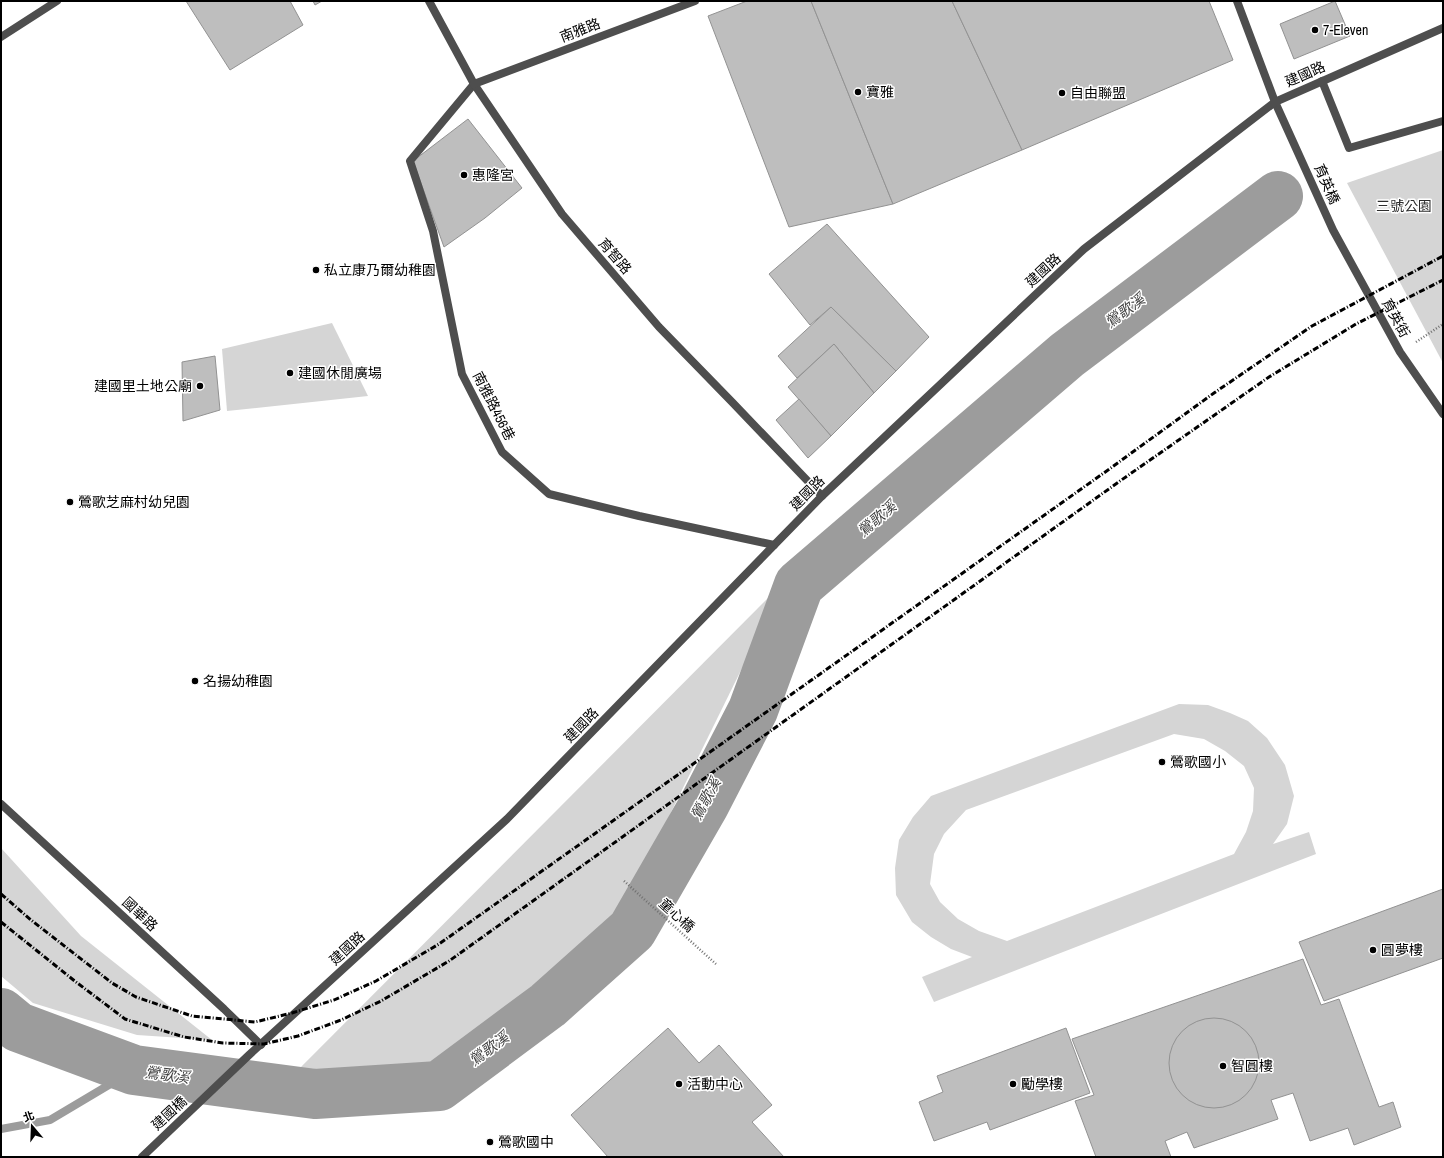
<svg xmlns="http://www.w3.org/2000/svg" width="1444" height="1158" font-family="'Archivo Narrow','Noto Sans TC',sans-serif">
<rect width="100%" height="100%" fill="#fff"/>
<g fill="#d5d5d5" fill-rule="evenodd">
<path d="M1443,150V363L1347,183Z"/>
<path d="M332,323L368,396L227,411L222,349Z"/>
<path d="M785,581L612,932L434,1063L297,1071Z"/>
<path d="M1179,704L1208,705L1230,713L1248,721L1267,738L1285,765L1294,796L1287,824L1273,844L1309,832L1316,854L934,1002L922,977L972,957L951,949L931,937L912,922L896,895L895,868L899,840L913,817L931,796ZM1174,734L1204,739L1225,751L1244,766L1254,788L1253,811L1246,832L1234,854L1007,941L979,931L958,919L940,902L930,884L934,854L944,834L966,810Z"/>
<path d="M1,848L81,936L212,1040L137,1035L33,1003L1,976Z"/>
</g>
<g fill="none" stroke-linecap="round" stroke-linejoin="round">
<path stroke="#9c9c9c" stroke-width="8" d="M1,1129L50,1120L134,1070"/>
<path stroke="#9c9c9c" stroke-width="50" d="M1,1013L18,1027L134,1070L315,1094L439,1086L548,1005L632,930L704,805L753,710L799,585L1067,355L1278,196"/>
</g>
<g fill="#bebebe" stroke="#929292">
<path d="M186,1H290L303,25L230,70Z"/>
<path d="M313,1H322L315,5Z"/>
<path d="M747,1H811L893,204L789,227L708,16Z"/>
<path d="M811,1H952L1022,150L893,204Z"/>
<path d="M952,1H1209L1233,60L1022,150Z"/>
<path d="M1335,1L1350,36L1294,59L1280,24Z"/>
<path d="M468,119L522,188L485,218L444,247L413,161Z"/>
<path d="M827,224L929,337L896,371L831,307L810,325L769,274Z"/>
<path d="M831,307L896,371L874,393L834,344L797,378L778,356Z"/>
<path d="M834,344L874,393L831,436L788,387Z"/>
<path d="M215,356L220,410L183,421L182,362Z"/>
<path d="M799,399L831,436L808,458L776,420Z"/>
<path d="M1443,889V958L1324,1001L1299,942Z"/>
<path d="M1303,959L1321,1005L1339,999L1379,1107L1393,1102L1401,1127L1354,1145L1348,1128L1310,1141L1293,1093L1271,1100L1278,1119L1194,1148L1187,1132L1165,1141L1171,1157H1096L1075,1101L1094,1095L1072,1039Z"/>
<circle cx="1214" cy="1063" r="45"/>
<path d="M668,1028L699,1063L719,1045L772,1105L752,1122L784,1157H608L571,1115Z"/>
<path d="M1066,1028L1090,1093L990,1130L987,1122L934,1141L919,1102L943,1092L937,1076Z"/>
</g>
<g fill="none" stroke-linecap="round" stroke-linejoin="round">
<g stroke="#707070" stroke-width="2.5" stroke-dasharray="1 2" stroke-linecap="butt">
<path d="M1416,342L1443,324"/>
<path d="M624,881L716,964"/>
</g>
<g stroke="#4e4e4e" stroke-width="8">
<path d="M1322,81L1349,148L1443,121"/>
<path d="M474,84L410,161L433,231L462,374L502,452L549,494L639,516L774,545"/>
</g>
<g stroke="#4e4e4e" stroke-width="8">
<path d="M429,1L474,84L562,214L659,327L732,402L822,496"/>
<path d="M1237,1L1275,102L1333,230L1400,352L1443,414"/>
<path d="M1,37L57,1"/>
<path d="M474,84L695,1"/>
</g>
<g stroke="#4e4e4e" stroke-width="8">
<path d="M1,804L224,1009L261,1045"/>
<path d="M142,1157L249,1055L507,819L822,496L1084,249L1275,102L1443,28"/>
</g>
<g stroke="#000" stroke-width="3" stroke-dasharray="6 2 1 2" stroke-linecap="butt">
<path d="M1,894L31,920L112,983L136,997L192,1016L255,1022L292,1013L334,1000L376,981L439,944L1108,470L1214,393L1312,326L1443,256"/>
<path d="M1,922L76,982L125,1019L184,1037L223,1043L264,1044L298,1036L341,1020L381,1001L449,961L1120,481L1269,377L1356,324L1443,280"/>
</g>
</g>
<g fill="#000" stroke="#fff" stroke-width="1.5">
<circle cx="1315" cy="30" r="4"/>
<circle cx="858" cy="92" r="4"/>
<circle cx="1062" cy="93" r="4"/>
<circle cx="464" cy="175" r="4"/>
<circle cx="316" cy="270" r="4"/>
<circle cx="290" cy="373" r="4"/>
<circle cx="200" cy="386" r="4"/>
<circle cx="70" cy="502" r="4"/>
<circle cx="195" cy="681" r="4"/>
<circle cx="1162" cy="762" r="4"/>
<circle cx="1373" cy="950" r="4"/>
<circle cx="1223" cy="1066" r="4"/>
<circle cx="679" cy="1084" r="4"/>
<circle cx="1013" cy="1084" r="4"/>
<circle cx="490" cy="1142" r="4"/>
</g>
<g text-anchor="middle" stroke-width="3" stroke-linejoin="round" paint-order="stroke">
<g font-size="14" fill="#000" stroke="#fff">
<text transform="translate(580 30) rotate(-21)" y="5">南雅路</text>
<text transform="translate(1305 74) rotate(-24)" y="5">建國路</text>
<text transform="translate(1327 184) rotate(66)" y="5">育英橋</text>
<text transform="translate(615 256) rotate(49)" y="5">育智路</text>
<text transform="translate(1043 270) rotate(-43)" y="5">建國路</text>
<text transform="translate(1396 318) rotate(61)" y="5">育英街</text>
<text transform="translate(494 406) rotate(63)" y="5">南雅路456巷</text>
<text transform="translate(807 493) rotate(-45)" y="5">建國路</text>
<text transform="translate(581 725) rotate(-46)" y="5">建國路</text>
<text transform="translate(140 914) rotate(43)" y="5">國華路</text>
<text transform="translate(677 915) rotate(42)" y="5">童心橋</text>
<text transform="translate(347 948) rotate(-43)" y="5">建國路</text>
<text transform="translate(169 1113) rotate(-43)" y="5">建國橋</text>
</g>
<g font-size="14" fill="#000" stroke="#fff" text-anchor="start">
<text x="1323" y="35">7-Eleven</text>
<text x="866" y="97">寶雅</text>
<text x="1070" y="98">自由聯盟</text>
<text x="472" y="180">惠隆宮</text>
<text x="324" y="275">私立康乃爾幼稚園</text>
<text x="298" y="378">建國休閒廣場</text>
<text x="192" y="391" text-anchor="end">建國里土地公廟</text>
<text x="78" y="507">鶯歌芝麻村幼兒園</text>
<text x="203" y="686">名揚幼稚園</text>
<text x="1170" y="767">鶯歌國小</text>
<text x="1381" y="955">圓夢樓</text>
<text x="1231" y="1071">智圓樓</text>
<text x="687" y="1089">活動中心</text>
<text x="1021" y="1089">勵學樓</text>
<text x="498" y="1147">鶯歌國中</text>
</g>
<g font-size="14" fill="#2c2c2c" stroke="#fff">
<text x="1404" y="211">三號公園</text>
</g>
<g font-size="15" font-style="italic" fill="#3d3d3d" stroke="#fff">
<text transform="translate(1125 311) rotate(-37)" y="5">鶯歌溪</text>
<text transform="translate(877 519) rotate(-41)" y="5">鶯歌溪</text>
<text transform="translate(706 799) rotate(-62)" y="5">鶯歌溪</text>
<text transform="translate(489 1049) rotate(-37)" y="5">鶯歌溪</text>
<text transform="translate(167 1075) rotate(7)" y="5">鶯歌溪</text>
</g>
</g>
<rect width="1444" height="1158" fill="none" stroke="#000000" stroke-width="4"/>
<g transform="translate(32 1126) rotate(341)" stroke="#ffffff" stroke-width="3" paint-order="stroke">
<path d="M0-3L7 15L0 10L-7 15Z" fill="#000000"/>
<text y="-6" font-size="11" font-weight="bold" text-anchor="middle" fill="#000000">北</text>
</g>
</svg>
